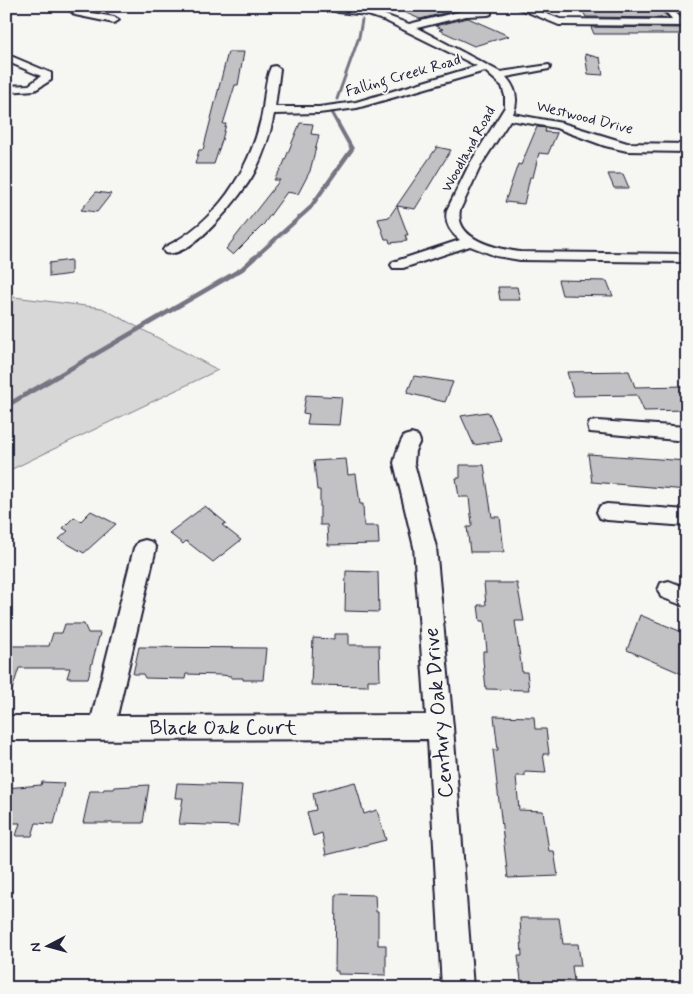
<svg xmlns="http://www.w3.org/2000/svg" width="693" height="994" font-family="Mynerve,sans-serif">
<rect width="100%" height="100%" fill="#f6f6f2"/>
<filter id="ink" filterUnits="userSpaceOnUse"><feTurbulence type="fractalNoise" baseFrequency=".02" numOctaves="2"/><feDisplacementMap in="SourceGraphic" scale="10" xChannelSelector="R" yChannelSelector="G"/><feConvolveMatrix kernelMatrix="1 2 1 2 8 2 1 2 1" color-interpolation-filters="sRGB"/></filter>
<g filter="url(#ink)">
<path fill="#d7d7d7" stroke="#7c7c89" d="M6,296L102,308L218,370L6,472Z"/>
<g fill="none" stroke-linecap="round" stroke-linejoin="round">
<g stroke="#757583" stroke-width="3">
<path d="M365,8L366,6"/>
<path d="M337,99L359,37L362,20"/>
</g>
<path stroke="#757583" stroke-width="4" d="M253,259L310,208L352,149L332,113"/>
<path stroke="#757583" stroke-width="4.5" d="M6,406L242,269L254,258"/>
</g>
<g fill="#c2c2c4" stroke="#22223b">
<path d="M390,6H442L453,11L420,19Z"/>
<path d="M580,6H655L669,18L586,17Z"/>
<path d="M468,18L509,36L474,46L439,30L443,29L435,26Z"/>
<path d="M591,27L687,28V34H594Z"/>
<path d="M228,52H244L238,85H235L223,124H226L222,140L214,164H195L199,150H203Z"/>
<path d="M585,54L600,58L603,75L588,74Z"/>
<path d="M300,123L313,124L311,134L319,135L310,171L298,194L287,192L263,225L233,255L226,249L280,180H274L283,165Z"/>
<path d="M537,127L546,128L545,132L557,133L548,154L539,153L533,177H530L524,204L505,202L518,164L521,165Z"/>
<path d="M437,147L451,150L415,209L397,206L408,235H405L407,241L390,243L389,239H385L378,219L389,217Z"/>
<path d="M608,174H623L629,188H614Z"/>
<path d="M96,192L111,194L97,212L81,210Z"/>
<path d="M71,260V274L49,277V263Z"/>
<path d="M558,280L607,281L613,296L562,295Z"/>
<path d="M498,287H517L520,300H500Z"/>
<path d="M629,371L635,387L687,386V410L644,411L637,395L574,396L567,372Z"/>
<path d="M414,376L453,382L445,402L407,393Z"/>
<path d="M306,395L342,397L339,425L307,424L309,414L303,413Z"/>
<path d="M487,412L489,413L502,441L474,445L461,416Z"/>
<path d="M588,454L687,461V490L592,482Z"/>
<path d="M346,459L348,475L356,474L360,504H363L364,526H378L379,544L328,545L327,525H320V490H317L314,461Z"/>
<path d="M460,465H484L492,517H500L504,552H470L467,527H471L472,524L469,497H459L456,478H460Z"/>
<path d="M205,506L226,523L222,525L241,540L213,562L186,541L183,544L169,533Z"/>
<path d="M91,511L116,524L84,553L59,539L68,531L63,528L74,517L81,521Z"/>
<path d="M346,571L378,572L379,612L345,611Z"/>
<path d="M484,583H517L524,621H515L522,672H527L529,690L486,689L483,660V651H487L484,621H480L478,605H486Z"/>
<path d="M640,615L687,634V676L627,650Z"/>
<path d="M65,624H84L88,633H100L88,678H67L70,668H19L9,699L6,698V646H49L53,633H62Z"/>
<path d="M334,634H349V645H379L380,680H368V686L311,685L313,638L334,639Z"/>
<path d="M139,647L266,648L263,680H243V678H231V676L221,675L186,674L185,679L145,678L143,674H133Z"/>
<path d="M494,716L534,717L535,729H546L549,754H543L546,773L525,772V776H516L519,810L543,811L549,851H554L558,876L508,878L493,750H498Z"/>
<path d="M42,782L64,783L54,824L36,823L32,836H16L20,823H6V788L41,785Z"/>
<path d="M355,782L364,814L377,810L386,840L326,855L322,833L313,836L307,812L316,810L313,793Z"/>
<path d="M177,783L242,785L238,826L179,824L183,798H175Z"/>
<path d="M149,785L143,823H83L90,791H103L104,789H114L115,787Z"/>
<path d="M336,894L375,895L376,912H378V945H386V975L338,974V971H335Z"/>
<path d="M520,918H559L563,944H578L581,966H572L575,988H522L518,956H522Z"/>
</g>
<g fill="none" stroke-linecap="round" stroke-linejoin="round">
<defs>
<g id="minor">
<path d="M66,6H76L81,11L114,17L119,20L114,23L75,15Z"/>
<path d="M322,6L369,9L409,24L466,10H491V14L488,15L466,16L417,28L500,72L549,65L550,67L549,69L506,77C516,88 519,100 513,114L562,123L627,143L687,144V152L627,151L605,146L556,128L510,120L481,165L460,210C454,240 498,249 520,252L687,254V262L520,260L496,256L470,246L403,268H393L391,265L393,262L460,240C450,232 444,223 447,210L469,165L505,107V96L502,86L485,71L357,108L319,113L274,114C270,135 264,154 254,173C243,194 191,260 165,253L163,250L165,247C215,223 249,172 261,119C265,103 264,81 271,67L275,66L280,69L275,107H319L356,102L477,66L386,21L368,15L338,12Z"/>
<path d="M513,6H526L560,19L673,20L666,12L657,6H669L683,20H687V26L559,25Z"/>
<path d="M6,54L51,73V80L35,90L6,92V86L29,85L41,76L6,61Z"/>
<path d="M597,421L687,427V441L590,432L588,427L590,422Z"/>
<path d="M411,434L418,436L420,441L415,451L414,463L436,547L453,727L473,988H442L428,739L6,740V716H92L134,548L138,542L145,540L152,542L156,548L117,716L426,715L414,547L394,463C396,453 399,445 404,436Z"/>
<path d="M607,504L687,510V526L607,520L600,518L597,512L600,506Z"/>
<path d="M669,581L687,588V607L661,597L658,590L661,583Z"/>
</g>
</defs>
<use href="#minor" stroke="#22223b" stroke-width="4"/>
<use href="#minor" fill="#f6f6f2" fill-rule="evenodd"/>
</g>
</g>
<g text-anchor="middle" stroke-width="4" stroke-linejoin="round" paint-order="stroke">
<g font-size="15" fill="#22223b" stroke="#f6f6f2">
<text transform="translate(403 75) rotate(-16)" y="5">Falling Creek Road</text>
<text transform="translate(585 117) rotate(14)" y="5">Westwood Drive</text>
<text transform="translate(468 149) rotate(-61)" y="5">Woodland Road</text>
</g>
<g font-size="21" fill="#22223b" stroke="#f6f6f2">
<text transform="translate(438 713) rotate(-95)" y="7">Century Oak Drive</text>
<text x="223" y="734">Black Oak Court</text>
</g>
</g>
<rect width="693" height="994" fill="none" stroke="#f6f6f2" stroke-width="25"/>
<rect x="12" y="12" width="668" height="969" fill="none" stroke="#22223b" stroke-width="2" filter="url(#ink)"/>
<g transform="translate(48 946) rotate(264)" stroke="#f6f6f2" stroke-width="4" paint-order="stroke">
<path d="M0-4L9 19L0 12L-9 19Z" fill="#22223b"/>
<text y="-8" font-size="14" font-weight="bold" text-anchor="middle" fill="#22223b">N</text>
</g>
</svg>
